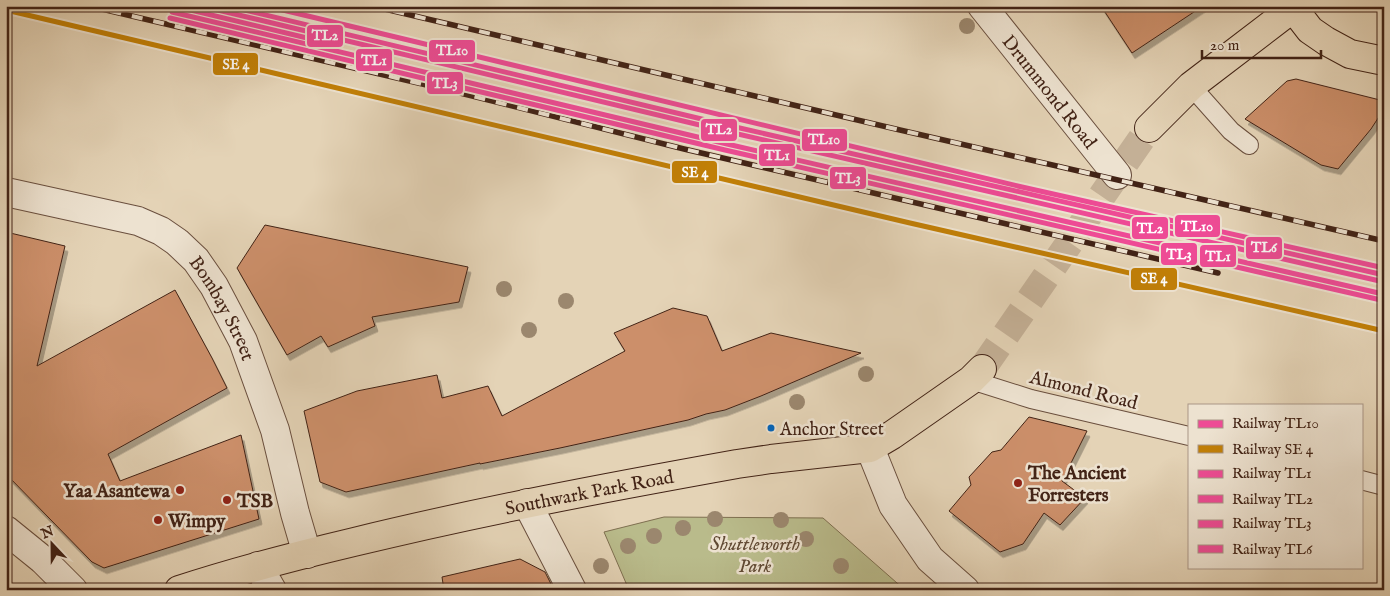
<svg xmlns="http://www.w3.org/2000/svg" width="1390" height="596" font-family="'IM FELL English',serif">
<defs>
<filter id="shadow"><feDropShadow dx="3" dy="5.5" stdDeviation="0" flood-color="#0004"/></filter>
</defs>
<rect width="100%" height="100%" fill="#e4d3b6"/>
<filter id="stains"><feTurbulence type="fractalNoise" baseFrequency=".004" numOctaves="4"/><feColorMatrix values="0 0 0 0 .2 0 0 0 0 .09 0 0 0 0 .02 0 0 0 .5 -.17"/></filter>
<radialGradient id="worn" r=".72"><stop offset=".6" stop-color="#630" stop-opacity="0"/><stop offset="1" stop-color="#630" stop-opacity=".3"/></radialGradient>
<path fill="#b9bb8b" stroke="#7e6f50" d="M664,517L823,518L905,590H629L604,532Z"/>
<g fill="#cc8f6b" stroke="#422316" filter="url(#shadow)">
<path d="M1101,6H1203L1132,53Z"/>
<path d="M1296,79L1384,101V109L1371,129L1338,169L1321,165L1245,119L1287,81Z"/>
<path d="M265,225L468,267L459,302L372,317L375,326L328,347L321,336L287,355L237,268Z"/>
<path d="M6,232L65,246L37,366L175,290L212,358L227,388L108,454L120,481L241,435L259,519L104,568L92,562L6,474Z"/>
<path d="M673,308L707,316L722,351L771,333L861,353L761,396L725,410L706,414L688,420L560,448L480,464V463L346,492L320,482L304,411L357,391L437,375L442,398L488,386L502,416L625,351L614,333Z"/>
<path d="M1029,417L1087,431L1062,481L1085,498L1060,525L1044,513L1023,544L1000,552L949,511L971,485L969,477L992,452L1001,450Z"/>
<path d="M520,559L545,572L554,590H444L442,577Z"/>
</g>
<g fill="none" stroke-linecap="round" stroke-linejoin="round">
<path stroke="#c4b096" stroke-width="28" stroke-dasharray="28 14" stroke-linecap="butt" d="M982,369L1149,128"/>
<defs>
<g id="service">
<path d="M1191,86L1231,131L1249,145"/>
<path d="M971,380L1031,399L1189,436"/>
<path d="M1361,480L1384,486"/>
</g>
<g id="minor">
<path id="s1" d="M982,6L1117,175"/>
<path id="s2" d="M6,192L138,221L161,231L177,242L196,260L214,286L243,341L275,430L295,513L307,554"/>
<path d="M870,448L893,505L930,559L965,590"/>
<path d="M527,503L572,590"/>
<path d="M6,530L43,560L73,590"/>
<path d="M258,566L272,590"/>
</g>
<g id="primary">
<path d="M1149,128L1191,86L1293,8L1310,30L1326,41L1350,54L1384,61"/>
<path id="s3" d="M179,590C237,571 295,556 354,542C481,511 609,487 737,464L771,459L870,448L892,435L938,403L971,380L982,369"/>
</g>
</defs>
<use href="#service" stroke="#6a4f3e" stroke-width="20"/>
<use href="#minor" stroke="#6a4f3e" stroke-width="30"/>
<use href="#primary" stroke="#422316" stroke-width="30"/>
<use href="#service" stroke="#ede2d0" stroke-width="18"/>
<use href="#minor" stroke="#ede2d0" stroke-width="28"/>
<use href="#primary" stroke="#e4d3b6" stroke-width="28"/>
<defs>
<g id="rail">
<path d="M89,6L448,90L684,149L1218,273"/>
<path d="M372,6L900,130L1384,241"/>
</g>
</defs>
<use href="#rail" stroke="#422316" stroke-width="5.5"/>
<use href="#rail" stroke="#ede2d0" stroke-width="4" stroke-dasharray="11" stroke-linecap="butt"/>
<defs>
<g id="rail-1">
<path d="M174,6L307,38"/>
<path d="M266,6L1022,187L1384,268"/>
</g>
<path id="rail-2" d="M6,10L910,223L1384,331"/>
<path id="rail-3" d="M172,12L727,144L1383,294"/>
<path id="rail-4" d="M201,6L729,132L1384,282"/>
<path id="rail-5" d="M170,18L725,150L1381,300"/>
<path id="rail-6" d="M228,6L731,126L1384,275"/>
</defs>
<use href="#rail-1" stroke="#ede2d0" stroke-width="9"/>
<use href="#rail-2" stroke="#ede2d0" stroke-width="9"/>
<use href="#rail-3" stroke="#ede2d0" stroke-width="9"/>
<use href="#rail-4" stroke="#ede2d0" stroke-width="9"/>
<use href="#rail-5" stroke="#ede2d0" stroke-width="9"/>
<use href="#rail-6" stroke="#ede2d0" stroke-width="9"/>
<use href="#rail-1" stroke="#ee4b95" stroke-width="5"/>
<use href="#rail-2" stroke="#c17f07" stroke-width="5"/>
<use href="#rail-3" stroke="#ee4b95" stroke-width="5"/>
<use href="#rail-4" stroke="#ee4b95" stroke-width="5"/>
<use href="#rail-5" stroke="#ee4b95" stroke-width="5"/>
<use href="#rail-6" stroke="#ee4b95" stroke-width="5"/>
</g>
<g fill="#9b876e">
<circle cx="967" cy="26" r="8"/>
<circle cx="504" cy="289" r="8"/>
<circle cx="566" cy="301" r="8"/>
<circle cx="529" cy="330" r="8"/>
<circle cx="866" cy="374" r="8"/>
<circle cx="797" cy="402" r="8"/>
<circle cx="715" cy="519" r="8"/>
<circle cx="781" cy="520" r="8"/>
<circle cx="683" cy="528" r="8"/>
<circle cx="654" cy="536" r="8"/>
<circle cx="806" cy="539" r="8"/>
<circle cx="628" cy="546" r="8"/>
<circle cx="601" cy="566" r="8"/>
<circle cx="841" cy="566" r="8"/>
</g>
<circle fill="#0065bd" stroke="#ede2d0" stroke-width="2" cx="771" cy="428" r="4.5"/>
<g fill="#8f2418" stroke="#ede2d0" stroke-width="2">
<circle cx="1018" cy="483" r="5"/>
<circle cx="180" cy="490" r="5"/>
<circle cx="227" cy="500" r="5"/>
<circle cx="158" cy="520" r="5"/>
</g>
<g text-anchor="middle" stroke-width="5" stroke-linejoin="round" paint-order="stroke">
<g font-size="18" fill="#422316" stroke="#ede2d0" text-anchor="start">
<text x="780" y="435">Anchor Street</text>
</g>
<g font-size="19" fill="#422316" stroke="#ede2d0">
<text dy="7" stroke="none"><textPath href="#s1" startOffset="109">Drummond Road</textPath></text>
<text dy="7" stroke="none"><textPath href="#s2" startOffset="261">Bombay Street</textPath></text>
<text transform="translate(1084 389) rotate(14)" y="7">Almond Road</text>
<text dy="7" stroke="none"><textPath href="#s3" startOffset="422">Southwark Park Road</textPath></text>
</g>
<g font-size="19" font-weight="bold" fill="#422316" stroke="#ede2d0" text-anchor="start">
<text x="1028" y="479">The Ancient<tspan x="1028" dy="22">Forresters</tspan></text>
<text x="170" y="497" text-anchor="end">Yaa Asantewa</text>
<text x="237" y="507">TSB</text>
<text x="168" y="527">Wimpy</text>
</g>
<g font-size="19" font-style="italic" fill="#604933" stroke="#ede2d0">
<text x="755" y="550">Shuttleworth<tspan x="755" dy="22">Park</tspan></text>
</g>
</g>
<g stroke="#ede2d0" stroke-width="2">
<rect x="306" y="24" width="38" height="24" rx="5" fill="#ee4b95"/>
<rect x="428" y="39" width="48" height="24" rx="5" fill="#ee4b95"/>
<rect x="355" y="48" width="38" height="24" rx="5" fill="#ee4b95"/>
<rect x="212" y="52" width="47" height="24" rx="5" fill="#c17f07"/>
<rect x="426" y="71" width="38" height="24" rx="5" fill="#ee4b95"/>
<rect x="700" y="118" width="38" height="24" rx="5" fill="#ee4b95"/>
<rect x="801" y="128" width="47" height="24" rx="5" fill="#ee4b95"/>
<rect x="758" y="143" width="38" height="24" rx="5" fill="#ee4b95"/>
<rect x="671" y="160" width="47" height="24" rx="5" fill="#c17f07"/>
<rect x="829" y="166" width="38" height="24" rx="5" fill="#ee4b95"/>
<rect x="1174" y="214" width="47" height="24" rx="5" fill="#ee4b95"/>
<rect x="1131" y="216" width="38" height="24" rx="5" fill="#ee4b95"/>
<rect x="1245" y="236" width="38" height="24" rx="5" fill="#ee4b95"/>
<rect x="1160" y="242" width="38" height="24" rx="5" fill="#ee4b95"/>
<rect x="1199" y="244" width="38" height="24" rx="5" fill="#ee4b95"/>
<rect x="1130" y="267" width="48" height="24" rx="5" fill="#c17f07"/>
</g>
<g font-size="14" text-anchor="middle" font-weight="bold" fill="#fff">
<text x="325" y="40">TL2</text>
<text x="452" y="55">TL10</text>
<text x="374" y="65">TL1</text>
<text x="236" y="69">SE 4</text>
<text x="445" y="88">TL3</text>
<text x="719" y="134">TL2</text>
<text x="824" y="144">TL10</text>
<text x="777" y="160">TL1</text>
<text x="695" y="177">SE 4</text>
<text x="848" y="183">TL3</text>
<text x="1197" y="231">TL10</text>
<text x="1150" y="233">TL2</text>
<text x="1264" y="252">TL6</text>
<text x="1179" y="259">TL3</text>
<text x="1218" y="261">TL1</text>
<text x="1154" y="283">SE 4</text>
</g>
<rect width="1390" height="596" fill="none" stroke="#e4d3b6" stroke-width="25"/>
<rect x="8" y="8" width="1375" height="581" fill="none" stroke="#422316" stroke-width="2.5"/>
<rect x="12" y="12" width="1365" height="571" fill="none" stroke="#422316"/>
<rect x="1188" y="404" width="175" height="165" fill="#ede2d0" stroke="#a99686"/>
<rect x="1198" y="420" width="25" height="8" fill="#ee4b95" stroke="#a99686"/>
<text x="1232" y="428" font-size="15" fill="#422316">Railway TL10</text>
<rect x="1198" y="445" width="25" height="8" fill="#c17f07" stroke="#a99686"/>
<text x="1232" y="454" font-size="15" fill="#422316">Railway SE 4</text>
<rect x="1198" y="470" width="25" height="8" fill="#ee4b95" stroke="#a99686"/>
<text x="1232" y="478" font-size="15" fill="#422316">Railway TL1</text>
<rect x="1198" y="495" width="25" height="8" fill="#ee4b95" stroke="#a99686"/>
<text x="1232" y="504" font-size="15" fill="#422316">Railway TL2</text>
<rect x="1198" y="520" width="25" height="8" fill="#ee4b95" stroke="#a99686"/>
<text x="1232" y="528" font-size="15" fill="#422316">Railway TL3</text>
<rect x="1198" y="545" width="25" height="8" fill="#ee4b95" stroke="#a99686"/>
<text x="1232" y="554" font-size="15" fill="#422316">Railway TL6</text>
<g transform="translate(52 544) rotate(338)" stroke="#ede2d0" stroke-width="4" paint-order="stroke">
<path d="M0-4L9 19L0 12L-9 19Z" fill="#422316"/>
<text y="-8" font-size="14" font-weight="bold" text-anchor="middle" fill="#422316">N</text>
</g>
<path d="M1202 50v8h119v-8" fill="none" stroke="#422316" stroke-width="2.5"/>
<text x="1210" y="50" font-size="15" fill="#422316" stroke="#ede2d0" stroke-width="4" paint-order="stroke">20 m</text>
<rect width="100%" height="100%" filter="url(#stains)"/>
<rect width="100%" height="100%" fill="url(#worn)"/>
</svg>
